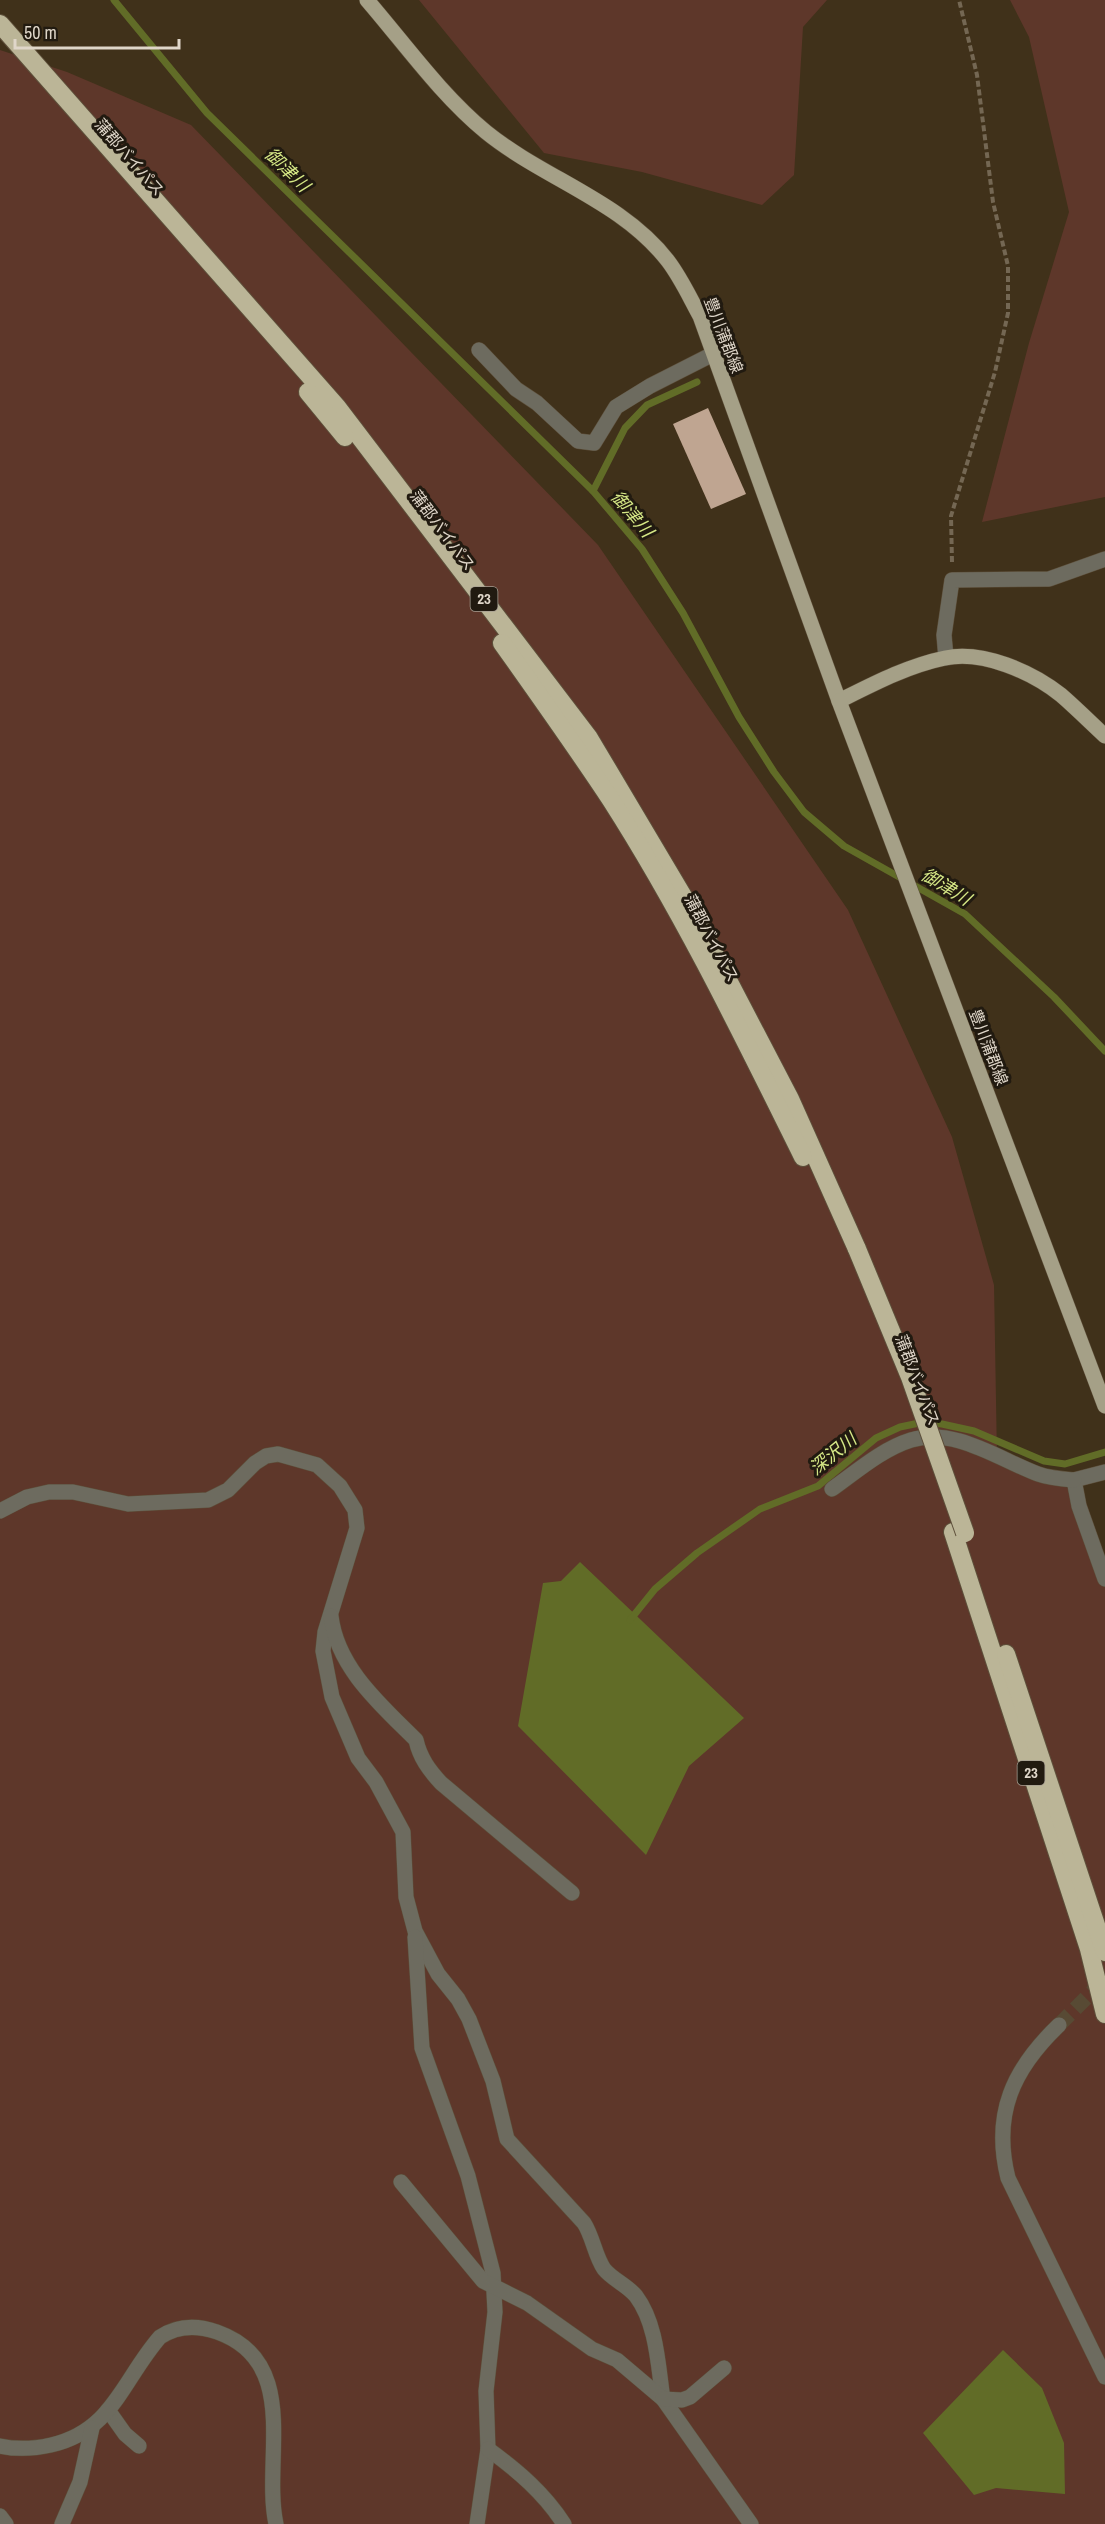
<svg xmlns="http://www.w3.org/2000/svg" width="1105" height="2524" font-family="'Archivo Narrow','Noto Sans JP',sans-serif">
<rect width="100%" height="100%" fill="#40311a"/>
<g fill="#5e372a">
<path d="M419,0H827L803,27L794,175L762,205L642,172L544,153Z"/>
<path d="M1010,0H1105V497L982,522L1029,343L1069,212L1029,37Z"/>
<path d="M0,50L67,72L191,125L598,545L848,910L952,1137L994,1285L997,1458L1053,1484L1082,1491L1105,1558V2524H0Z"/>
</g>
<g fill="#616c27">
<path d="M580,1562L744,1718L689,1766L646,1855L518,1726L543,1583L561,1581Z"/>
<path d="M1003,2350L1042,2388L1064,2443L1065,2494L996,2488L974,2495L923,2433Z"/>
</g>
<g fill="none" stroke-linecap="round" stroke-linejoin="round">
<g stroke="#616c27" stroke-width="7">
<path d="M114,0L207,113L593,491L642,549L683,613L739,717L774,772L804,812L844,846L965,914L1054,997L1105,1051"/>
<path d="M593,491L625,428L647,405L697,382"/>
<path d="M630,1620L655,1589L697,1553L760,1509L818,1486L876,1438L900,1427L924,1422L942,1424L974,1431L1044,1461L1065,1464L1105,1452"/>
</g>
</g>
<path fill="#bfa591" d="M708,408L746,494L711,509L673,424Z"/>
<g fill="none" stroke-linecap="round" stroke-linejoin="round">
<path stroke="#584a34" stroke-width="15" stroke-dasharray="15 8" stroke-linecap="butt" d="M1059,2025L1105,1979"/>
<defs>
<g id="minor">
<path d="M479,350L516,389L537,403L578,441L594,443L616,407L650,386L713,354"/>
<path d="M946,658L944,635L952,580L1049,579L1105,559"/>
<path d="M1105,1472L1074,1480L1079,1506L1105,1579"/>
<path d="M832,1489C856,1472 882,1449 911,1440C955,1427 998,1459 1038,1474C1049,1478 1062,1479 1074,1480"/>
<path d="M0,1511L27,1497L49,1492H73L128,1504L208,1500L228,1490L255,1463L266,1456L278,1454L317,1465L340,1486L355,1510L357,1528L325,1632L323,1651L332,1697L358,1758L376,1782L403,1832L406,1897L415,1931L438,1974L458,1999L469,2019L493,2081L507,2139L584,2223C593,2237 595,2256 604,2269C613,2280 627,2285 636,2296C657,2324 658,2366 663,2399"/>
<path d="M331,1616C337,1668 382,1706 416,1740C420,1758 429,1770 441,1783L572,1893"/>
<path d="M415,1937L422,2048L468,2176L493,2273L495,2312L486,2391L488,2449L477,2524"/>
<path d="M1059,2025C1013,2069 992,2114 1008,2178L1105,2377"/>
<path d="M401,2182L483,2281L527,2303L592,2349L617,2360L663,2399L751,2524"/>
<path d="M663,2399L682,2400L690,2397L724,2368"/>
<path d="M108,2410L125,2434L139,2446"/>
<path d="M0,2446C18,2450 33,2449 51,2445C113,2431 123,2379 160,2337C178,2325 197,2325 217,2332C302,2362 262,2459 276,2524"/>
<path d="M488,2449C518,2471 544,2493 564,2524"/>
<path d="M0,2516L6,2524"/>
<path d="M62,2524L80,2482L92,2428"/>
</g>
<g id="major">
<path d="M367,0C405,44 441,95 486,132C544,179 622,201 668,261C681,278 690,298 700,316L839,701C873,684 907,666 945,658C983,650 1032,672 1061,695C1076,708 1090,722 1105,736"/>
<path d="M839,701L1105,1406"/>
</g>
<g id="highway">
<path d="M0,24L337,407L589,738L693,913L790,1099L857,1249"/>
<path d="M308,392L345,437"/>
<path d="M502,643C539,695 576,747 611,800C684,914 743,1036 803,1157"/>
<path d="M953,1532L1089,1949L1105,2014"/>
<path d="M1006,1654L1105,1952"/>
</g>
</defs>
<use href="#minor" stroke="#5d4f3a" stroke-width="16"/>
<use href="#major" stroke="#5d4f3a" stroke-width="16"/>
<use href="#highway" stroke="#5d4f3a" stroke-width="20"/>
<path stroke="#746753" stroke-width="4" stroke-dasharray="6 3" stroke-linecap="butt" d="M952,562L951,516L995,372L1008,313V266L993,202L977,75L959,0"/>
<use href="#minor" stroke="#6d6b5f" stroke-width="15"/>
<use href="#major" stroke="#a5a087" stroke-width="15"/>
<use href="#highway" stroke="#bbb597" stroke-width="18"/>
<defs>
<path id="highway-bridge" d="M857,1249L910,1377L965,1533"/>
</defs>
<use href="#highway-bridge" stroke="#5d4f3a" stroke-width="20" stroke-linecap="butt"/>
<use href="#highway-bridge" stroke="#bbb597" stroke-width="18"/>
</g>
<g text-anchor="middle" stroke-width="6" stroke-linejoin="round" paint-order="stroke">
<g fill="#211a10" stroke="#a69e92" stroke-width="1.5">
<rect x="470.5" y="587" width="27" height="24" rx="4.5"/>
<rect x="1017.5" y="1761" width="27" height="24" rx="4.5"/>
</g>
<g font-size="15" font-weight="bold" fill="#dfd6c9">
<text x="484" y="604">23</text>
<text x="1031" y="1778">23</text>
</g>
<g font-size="16" fill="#dfd6c9" stroke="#211a10">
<text transform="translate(130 157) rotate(49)" y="6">蒲郡バイパス</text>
<text transform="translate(724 335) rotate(69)" y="6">豊川蒲郡線</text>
<text transform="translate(443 530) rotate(53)" y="6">蒲郡バイパス</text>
<text transform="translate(712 938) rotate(62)" y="6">蒲郡バイパス</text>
<text transform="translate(989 1047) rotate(69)" y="6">豊川蒲郡線</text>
<text transform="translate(918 1380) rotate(69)" y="6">蒲郡バイパス</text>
</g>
<g font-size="18" font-style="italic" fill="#d6e886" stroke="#211a10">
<text transform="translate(287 170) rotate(44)" y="6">御津川</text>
<text transform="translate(632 514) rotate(50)" y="6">御津川</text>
<text transform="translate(946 887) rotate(31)" y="6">御津川</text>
<text transform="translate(833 1454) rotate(-39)" y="6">深沢川</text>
</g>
</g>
<path d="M15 39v9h164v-9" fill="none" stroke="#dfd6c9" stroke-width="3"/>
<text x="24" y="39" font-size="18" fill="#dfd6c9" stroke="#211a10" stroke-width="4.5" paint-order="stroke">50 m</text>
</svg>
